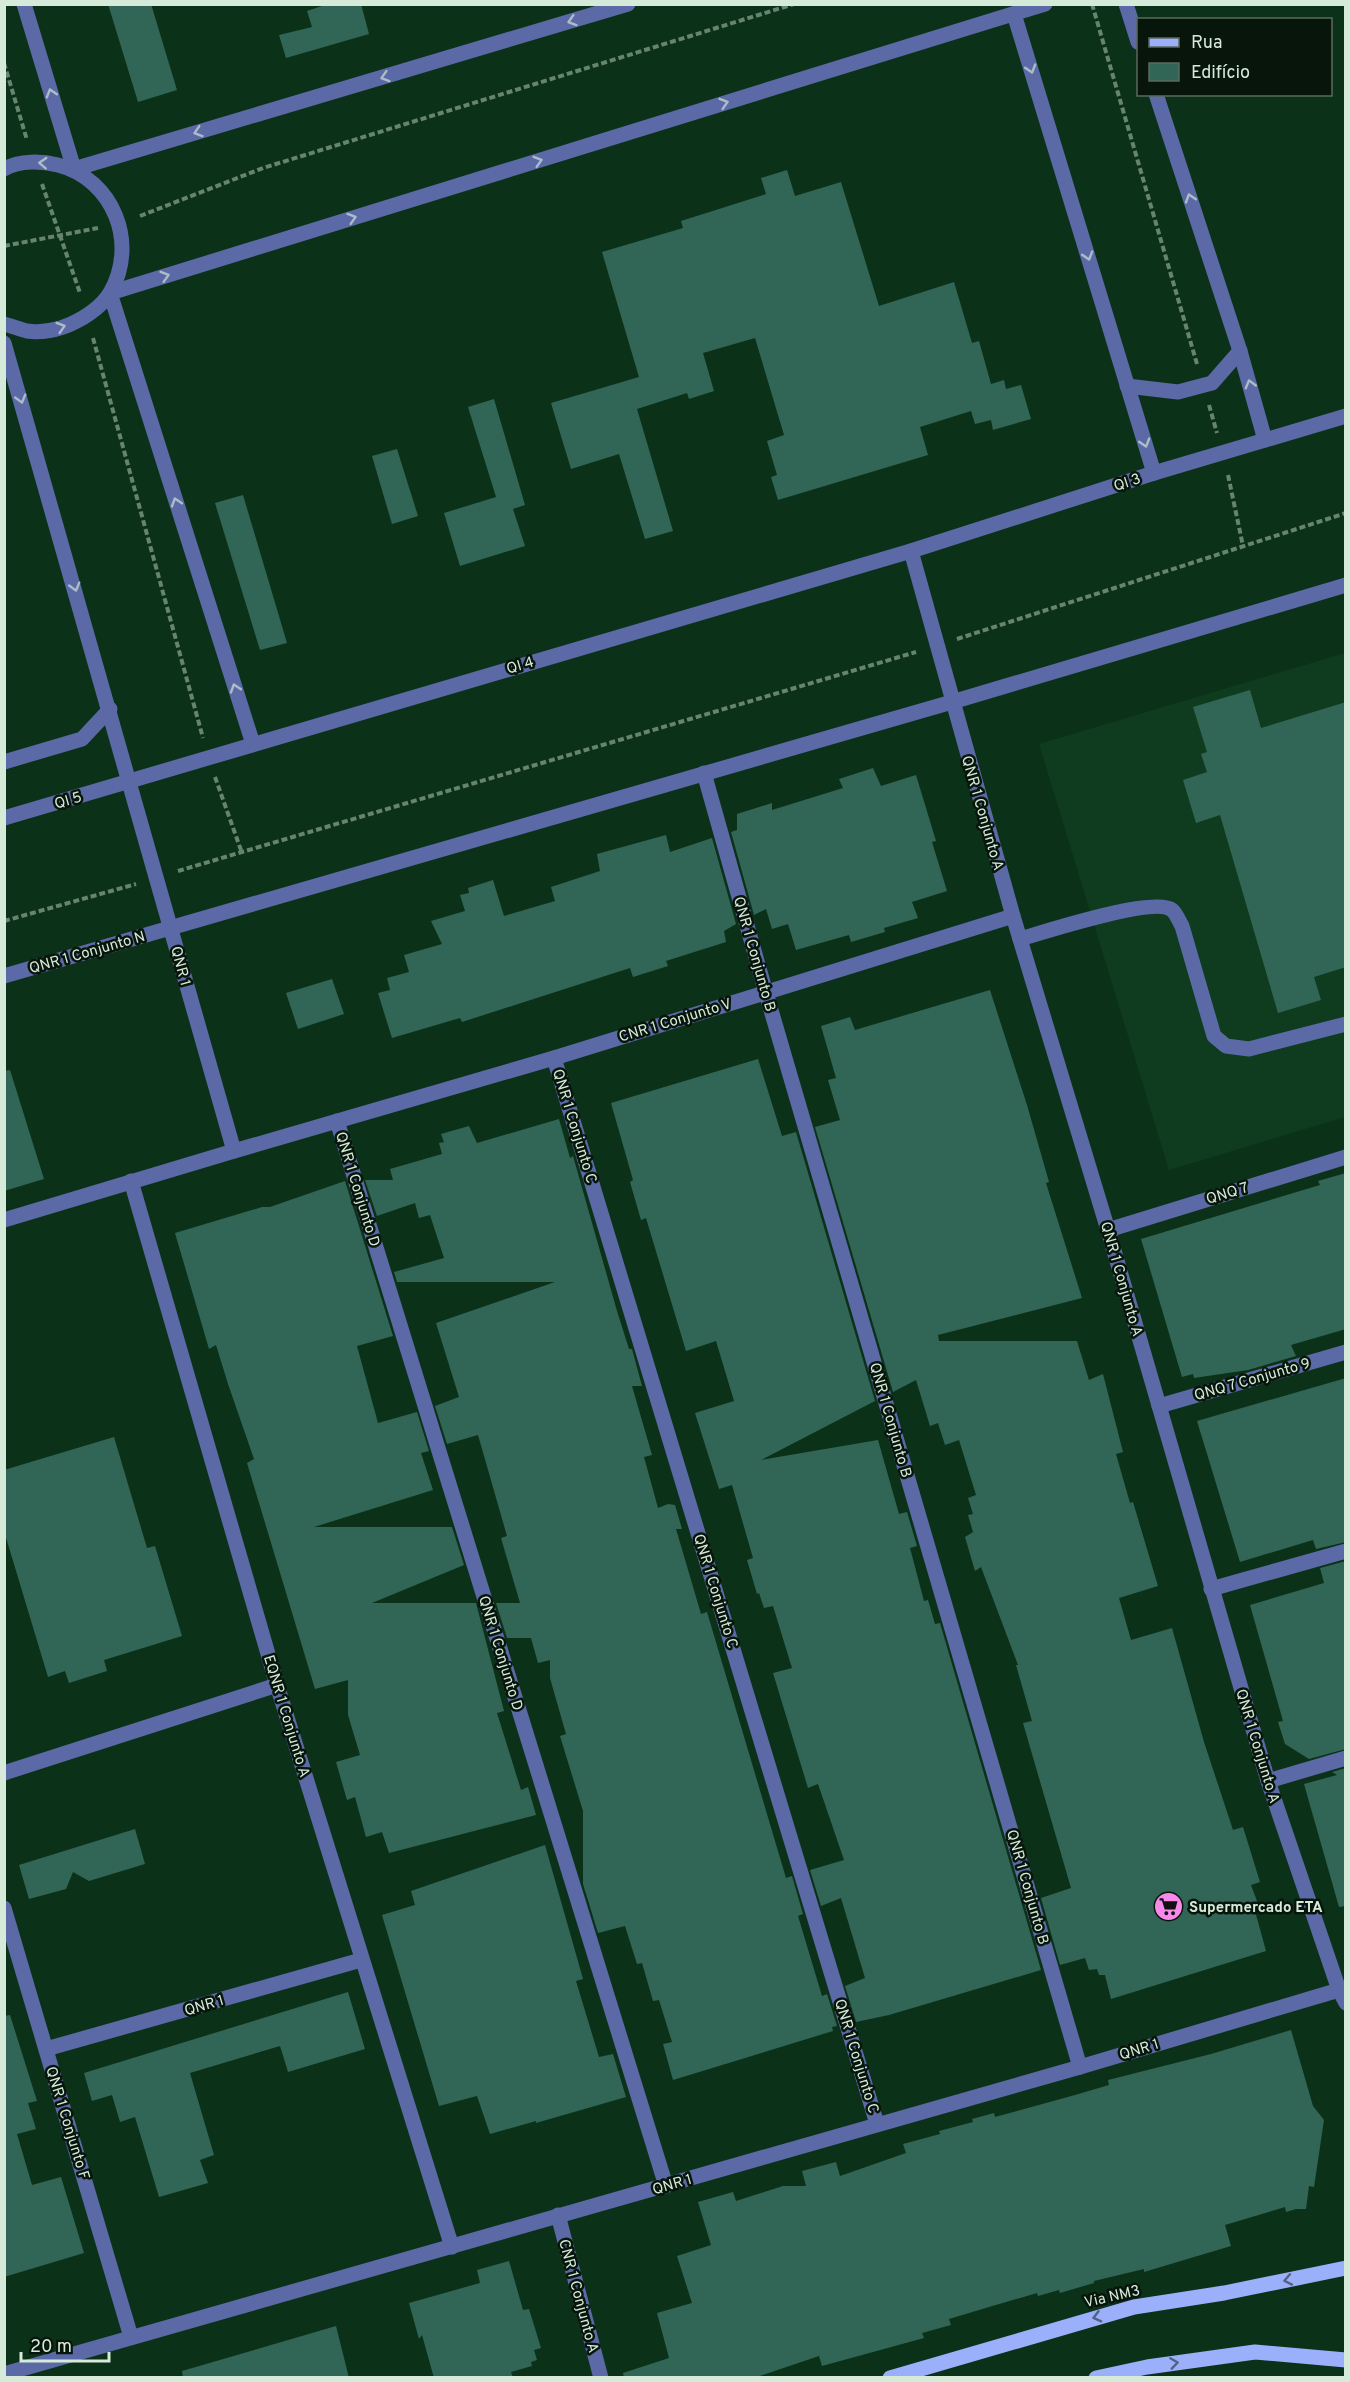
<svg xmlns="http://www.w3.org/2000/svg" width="1350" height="2382" font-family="Overpass,sans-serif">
<rect width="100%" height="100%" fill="#0c3119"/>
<path fill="#0f3c1f" d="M1345,653V1117L1169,1170L1039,744Z"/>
<g fill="#316657">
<path d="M108,4H151L177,90L138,102Z"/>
<path d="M328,4H361L369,34L286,58L279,35L312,27L307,11Z"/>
<path d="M787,170L795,196L841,182L879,306L954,282L972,343L979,341L991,384L1004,380L1006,389L1021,385L1031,419L993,430L991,420L975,424L971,411L920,427L928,455L778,500L771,477L777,475L767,441L784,435L755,338L703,353L714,391L689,399L687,393L637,409L673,531L645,539L619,454L571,469L551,403L639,377L602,252L683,228L681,221L766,194L761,178Z"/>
<path d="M494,399L525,505L513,509L525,546L460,566L444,513L496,497L468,407Z"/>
<path d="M397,449L418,516L392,524L372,456Z"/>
<path d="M243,495L287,643L260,650L215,503Z"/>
<path d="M1250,690L1261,728L1346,702V967L1314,977L1321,1000L1278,1013L1220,815L1196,823L1183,780L1207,772L1201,754L1207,752L1193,707Z"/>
<path d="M873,768L881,786L916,775L936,841L932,842L947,891L912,902L918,918L884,928L885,932L851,942L849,935L796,950L788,924L772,929L766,909L754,915L731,832L737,830V814L772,803V810L843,788L839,779Z"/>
<path d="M666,835L670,852L712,838L736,924L724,931L726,942L666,961L668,966L633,977L630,968L462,1022L460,1018L392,1038L378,993L390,990L387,978L409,972L404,955L442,944L431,921L465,911L460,895L469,893L468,888L493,880L504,916L555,901L551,887L600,871L597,854Z"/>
<path d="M332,979L344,1014L298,1029L286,993Z"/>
<path d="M990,990L1027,1105L1049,1182L1046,1183L1082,1298L938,1335L939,1341H1077L1089,1380L1103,1374L1123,1452L1116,1454L1130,1503L1133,1502L1158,1586L1119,1598L1131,1640L1172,1628L1204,1742L1233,1830L1243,1827L1260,1882L1251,1885L1260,1909L1255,1911L1266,1951L1111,1999L1105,1975H1099L1097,1969L1089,1970L1085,1958L1060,1965L1041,1898L1071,1888L1023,1723L1032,1721L1016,1665H1018L981,1567L975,1571L965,1537L973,1532L968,1515L973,1514L968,1498L976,1495L959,1440L945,1445L938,1423L930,1426L916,1380L893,1392L815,1127L840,1120L828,1080L836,1078L821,1026L850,1017L855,1030Z"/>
<path d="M758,1059L782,1136L796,1132L875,1401L761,1460L878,1440L899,1514L907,1512L917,1546L910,1548L924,1601L928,1600L935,1624L940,1623L1041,1970L889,2015L856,2022L845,1986L865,1978L841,1898L821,1906L810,1870L844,1860L818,1784L808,1788L773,1673L792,1668L773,1606L764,1608L759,1593L757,1594L747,1560L753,1558L732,1485L719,1489L695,1413L734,1401L716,1341L686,1351L646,1218L641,1220L630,1182L633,1180L611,1103Z"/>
<path d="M10,1070L44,1179L4,1191V1071Z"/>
<path d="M559,1119L570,1158L573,1156L617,1311L629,1349H632L642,1386H632L652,1455L644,1457L658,1508L668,1504L675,1505L682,1529H676L701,1614L707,1612L786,1878L792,1876L803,1914L798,1916L822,1996L827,1994L837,2026L832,2027L833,2031L673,2080L663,2044L672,2042L659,2000L653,2001L642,1963L637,1964L625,1926L598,1933L583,1884V1811L560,1736L566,1734L550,1678V1660L538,1663L531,1638H507L496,1603H520L501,1538L507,1536L478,1435L447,1444L435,1406L459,1397L436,1323L555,1282H397L394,1272L444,1258L430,1215L419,1218L415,1203L377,1216L365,1180H393L390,1169L442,1154L439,1143L444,1142L441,1134L469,1126L477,1143Z"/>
<path d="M1346,1173V1329L1291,1345L1296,1356L1248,1370L1194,1378L1193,1374L1182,1377L1141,1239L1320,1185L1318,1181Z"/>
<path d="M345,1181L393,1336L357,1346L378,1423L417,1412L429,1451L421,1453L433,1490L314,1527H452L464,1565L372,1603H476L504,1711L497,1713L521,1790L528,1787L536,1815L389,1853L382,1832L366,1837L355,1797L347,1800L336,1762L360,1755L348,1715V1680L315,1689L247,1463L254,1459L228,1384L216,1345L209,1349L175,1233L262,1207H270Z"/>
<path d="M1346,1378V1542L1316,1549L1313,1540L1240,1562L1197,1421Z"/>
<path d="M114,1437L147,1548L155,1546L182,1636L104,1660L107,1671L69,1683L65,1671L48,1677L4,1531V1470Z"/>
<path d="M1346,1561V1749L1309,1759L1285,1744L1278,1722L1283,1721L1250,1605L1324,1583L1320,1568Z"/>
<path d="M1346,1768V1906L1339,1907L1304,1784L1337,1775L1332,1772Z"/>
<path d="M135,1829L145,1864L89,1881L73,1872L66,1889L29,1899L19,1865Z"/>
<path d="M545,1845L583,1979L576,1981L599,2057L613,2054L626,2097L536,2123V2121L490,2134L477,2096L439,2106L382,1915L415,1905L411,1891Z"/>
<path d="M348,1992L365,2049L288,2072L280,2046L190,2073L214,2155L200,2160L208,2183L159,2197L135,2117L120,2122L112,2095L92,2101L84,2073Z"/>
<path d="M10,2015L37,2101L28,2103L36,2129L17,2134L32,2185L61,2177L84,2253L4,2277V2016Z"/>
<path d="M1291,2030L1313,2106L1324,2120L1314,2187L1309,2186L1306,2209H1296L1286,2212L1285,2207L1225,2225L1231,2246L1144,2272V2269L1094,2281V2283L1060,2293L1059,2290L1038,2296L1037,2293L989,2307L949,2319L951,2325L922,2333L924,2338L822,2366L819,2356L754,2378H624L623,2373L669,2358L657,2313L692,2303L677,2256L711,2245L698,2202L733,2192L736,2201L783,2186H806L802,2171L836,2162L840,2176L906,2153L903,2144L940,2134L939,2131L973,2122L972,2119L994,2113L995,2117L1075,2095L1109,2085L1108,2080L1211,2054Z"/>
<path d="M509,2261L523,2310L529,2309L541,2348L534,2350L537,2360L531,2362L532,2366L511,2372L513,2378H434L422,2335L419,2339L409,2303L480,2283L477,2270Z"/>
<path d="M336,2326L349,2378H183L182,2371Z"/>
</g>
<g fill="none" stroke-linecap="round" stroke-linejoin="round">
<g stroke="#678470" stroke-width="4" stroke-dasharray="6 3" stroke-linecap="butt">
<path d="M1092,4L1197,364"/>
<path d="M4,63L27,140"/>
<path d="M42,184L80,293"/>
<path d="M140,216L263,168L794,4"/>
<path d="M4,246L98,228"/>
<path d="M93,338L203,738"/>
<path d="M1209,405L1217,433"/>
<path d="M1228,475L1243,546"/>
<path d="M957,639L1346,513"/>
<path d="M215,777L242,853"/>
<path d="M178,871L916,652"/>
<path d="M4,921L136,884"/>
</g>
<g stroke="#5b6aa7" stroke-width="15">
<path d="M24,4L74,169L628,4"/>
<path d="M1126,4L1138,42"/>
<path d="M1014,14L1154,473"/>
<path d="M1156,94L1240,351L1265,440"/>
<path d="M4,169C20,160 42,161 58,165C113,179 139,243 110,293C101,307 86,317 71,324C58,330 41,333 27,331C19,329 12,326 4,324"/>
<path d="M4,343L234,1151"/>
<path d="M1127,386L1178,392L1212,383L1240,351"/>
<path d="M911,551L1013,916L1108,1230L1268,1781L1339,1990L1346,2003"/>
<path d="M253,744L110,293L1045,4"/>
<path d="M4,762L82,739L110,709"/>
<path d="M704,773L766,993L1080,2067"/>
<path d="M4,818L911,551L1154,473L1346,416"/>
<path d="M1020,939C1044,932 1155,896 1172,910C1176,913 1179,921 1182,926L1214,1036L1226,1046L1249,1049L1346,1024"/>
<path d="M4,976L952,702L1346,585"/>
<path d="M554,1058L877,2124"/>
<path d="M337,1121L666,2186"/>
<path d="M131,1181L277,1685L452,2247"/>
<path d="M4,1220L234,1151L554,1058L1013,916"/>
<path d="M1108,1230L1346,1157"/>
<path d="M1159,1406L1346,1352"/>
<path d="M1211,1589L1346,1551"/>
<path d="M4,1773L277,1685"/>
<path d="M1268,1781L1346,1758"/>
<path d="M4,1908L131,2337"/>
<path d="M46,2049L361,1960"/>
<path d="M558,2215L601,2378"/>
<path d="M4,2374L1080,2067L1339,1990"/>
</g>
<g stroke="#9baffb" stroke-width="15">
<path d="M890,2378L1134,2307L1224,2293L1346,2268"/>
<path d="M1096,2378L1147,2367L1255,2352L1346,2360"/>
</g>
</g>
<defs><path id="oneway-chevron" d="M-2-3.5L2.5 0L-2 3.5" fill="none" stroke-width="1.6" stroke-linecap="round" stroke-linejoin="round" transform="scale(1.5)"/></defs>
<g stroke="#abbdc8">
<use href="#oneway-chevron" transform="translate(572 21) rotate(163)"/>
<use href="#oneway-chevron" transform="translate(1031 69) rotate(73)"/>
<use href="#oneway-chevron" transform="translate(385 77) rotate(163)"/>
<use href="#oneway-chevron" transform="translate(51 93) rotate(-107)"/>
<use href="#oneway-chevron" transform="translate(724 103) rotate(-17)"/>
<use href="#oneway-chevron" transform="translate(198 132) rotate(163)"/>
<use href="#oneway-chevron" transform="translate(538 161) rotate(-17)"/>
<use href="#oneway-chevron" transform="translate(43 163) rotate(-177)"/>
<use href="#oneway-chevron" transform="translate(1190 198) rotate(-108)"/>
<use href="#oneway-chevron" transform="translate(352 218) rotate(-17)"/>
<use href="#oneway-chevron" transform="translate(1088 256) rotate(73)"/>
<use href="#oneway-chevron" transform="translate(165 276) rotate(-17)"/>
<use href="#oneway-chevron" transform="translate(61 327) rotate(-17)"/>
<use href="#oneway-chevron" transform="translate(1250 384) rotate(-106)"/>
<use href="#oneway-chevron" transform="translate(21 399) rotate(74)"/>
<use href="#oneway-chevron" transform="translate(1145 443) rotate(73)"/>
<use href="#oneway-chevron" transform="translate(176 502) rotate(-108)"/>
<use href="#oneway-chevron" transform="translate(75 587) rotate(74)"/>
<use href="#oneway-chevron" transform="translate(235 688) rotate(-108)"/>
</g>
<g stroke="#516283">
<use href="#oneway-chevron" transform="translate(1288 2280) rotate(169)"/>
<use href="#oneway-chevron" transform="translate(1097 2317) rotate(165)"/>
<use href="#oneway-chevron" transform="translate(1174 2363) rotate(-8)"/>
</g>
<defs>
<symbol id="supermarket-disc" viewBox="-11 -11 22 22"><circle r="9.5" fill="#f888ea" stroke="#07150b"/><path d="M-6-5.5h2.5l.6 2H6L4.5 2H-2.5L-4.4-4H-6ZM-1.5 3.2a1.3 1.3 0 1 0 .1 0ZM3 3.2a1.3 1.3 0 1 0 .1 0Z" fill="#111"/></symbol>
</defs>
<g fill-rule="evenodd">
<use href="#supermarket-disc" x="1152" y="1890" width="33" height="33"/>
</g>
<g text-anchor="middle" stroke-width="5" stroke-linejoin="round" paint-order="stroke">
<g font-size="15" fill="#d6eada" stroke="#07150b">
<text transform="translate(1127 482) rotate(-18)" y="5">QI 3</text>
<text transform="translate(520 665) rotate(-16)" y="5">QI 4</text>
<text transform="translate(68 800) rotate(-16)" y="5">QI 5</text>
<text transform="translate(983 813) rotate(74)" y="5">QNR 1 Conjunto A</text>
<text transform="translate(87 952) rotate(-16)" y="5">QNR 1 Conjunto N</text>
<text transform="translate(755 954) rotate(74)" y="5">QNR 1 Conjunto B</text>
<text transform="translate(181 966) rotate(75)" y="5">QNR 1</text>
<text transform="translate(675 1020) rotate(-17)" y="5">CNR 1 Conjunto V</text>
<text transform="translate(575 1126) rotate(73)" y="5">QNR 1 Conjunto C</text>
<text transform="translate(358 1189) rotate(73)" y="5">QNR 1 Conjunto D</text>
<text transform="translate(1227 1193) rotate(-17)" y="5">QNQ 7</text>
<text transform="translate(1122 1279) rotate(74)" y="5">QNR 1 Conjunto A</text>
<text transform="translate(1252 1379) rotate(-16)" y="5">QNQ 7 Conjunto 9</text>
<text transform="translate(891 1420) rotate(74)" y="5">QNR 1 Conjunto B</text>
<text transform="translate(716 1591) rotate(73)" y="5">QNR 1 Conjunto C</text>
<text transform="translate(501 1653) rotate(73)" y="5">QNR 1 Conjunto D</text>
<text transform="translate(287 1716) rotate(73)" y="5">EQNR 1 Conjunto A</text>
<text transform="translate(1258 1746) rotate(73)" y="5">QNR 1 Conjunto A</text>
<text transform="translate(1028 1887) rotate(74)" y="5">QNR 1 Conjunto B</text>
<text transform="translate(204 2005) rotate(-16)" y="5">QNR 1</text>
<text transform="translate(1139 2049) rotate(-17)" y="5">QNR 1</text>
<text transform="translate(857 2056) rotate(73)" y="5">QNR 1 Conjunto C</text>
<text transform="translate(68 2123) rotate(73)" y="5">QNR 1 Conjunto F</text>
<text transform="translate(672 2184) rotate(-16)" y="5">QNR 1</text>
<text transform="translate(579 2296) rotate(75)" y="5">CNR 1 Conjunto A</text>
<text transform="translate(1112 2296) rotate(-13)" y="5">Via NM3</text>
</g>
<g font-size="15" font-weight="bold" fill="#d6eada" stroke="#07150b" text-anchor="start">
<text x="1189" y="1912">Supermercado ETA</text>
</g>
</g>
<rect width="1350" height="2382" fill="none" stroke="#d6eada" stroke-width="12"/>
<rect x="1137" y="18" width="195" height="78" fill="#07150b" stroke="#5a6a5e" stroke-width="1.5"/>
<rect x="1149" y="38" width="30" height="9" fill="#9baffb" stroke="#5a6a5e" stroke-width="1.5"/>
<text x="1191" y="48" font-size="18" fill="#d6eada">Rua</text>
<rect x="1149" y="63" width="30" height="18" fill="#316657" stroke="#5a6a5e" stroke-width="1.5"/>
<text x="1191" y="78" font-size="18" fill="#d6eada">Edifício</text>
<path d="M21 2352v9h88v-9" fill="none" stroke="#d6eada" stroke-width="3"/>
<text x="30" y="2352" font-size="18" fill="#d6eada" stroke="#07150b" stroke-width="4.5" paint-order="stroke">20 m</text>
</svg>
